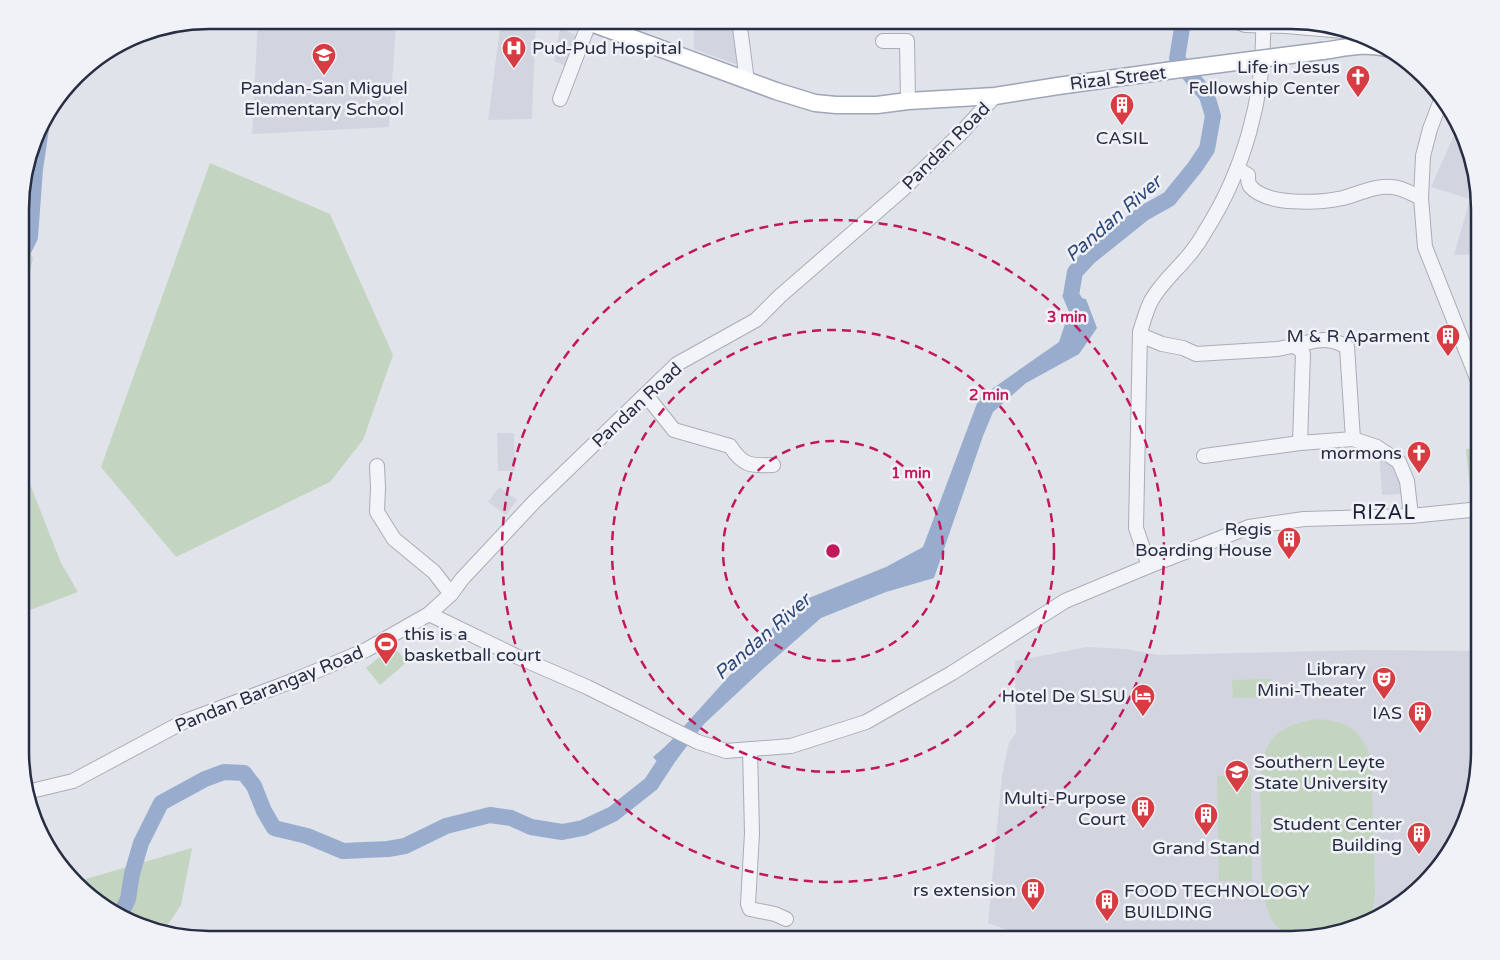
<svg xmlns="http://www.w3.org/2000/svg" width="1500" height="960" font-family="'Varela Round',sans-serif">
<rect width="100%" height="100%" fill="#e0e3ea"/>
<g fill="#d2d5df">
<path d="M258,20H342L396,24L389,127L252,134Z"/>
<path d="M501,20H536L532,119L488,120Z"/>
<path d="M694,20H733L738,65L694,49Z"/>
<path d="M560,28L580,37L570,68L554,61Z"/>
<path d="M1458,126L1466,153L1463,161L1469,163L1480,197V254L1454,255L1470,199L1431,187Z"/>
<path d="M497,433H514L515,471H498Z"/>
<path d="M1379,451L1398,468L1402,494L1382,495Z"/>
<path d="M499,487L517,500L506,515L488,502Z"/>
<path d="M1087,647L1126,649L1159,655L1363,650L1480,651V763L1470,811L1448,856L1385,915L1303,940H1035L988,923L1002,775L1009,743L1016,733L1015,661Z"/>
</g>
<g fill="#c3d5c0">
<path d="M210,163L330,214L393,355L363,440L330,482L176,557L101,467Z"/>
<path d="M22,236L33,258L22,312Z"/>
<path d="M1480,448V497H1471L1466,449Z"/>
<path d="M22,464L61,563L78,592L22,613Z"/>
<path d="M393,646L407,662L380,685L366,668Z"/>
<path d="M1270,679L1271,697L1233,698L1232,680Z"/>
<path d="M1318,719C1349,722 1359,728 1371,758L1375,895L1373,907L1366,920L1303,940C1289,940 1276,929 1270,916C1259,890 1262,857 1261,829C1261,810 1259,790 1261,771C1262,762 1265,750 1270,742C1280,727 1301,721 1318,719Z"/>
<path d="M1251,775L1252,881H1219L1217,776Z"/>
<path d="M192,848L181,905L163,932L149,930L104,908L79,881Z"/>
</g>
<path fill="#98accd" d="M1062,295L1086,299L1097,328L1079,354L1026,383L993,412L983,436L934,578L886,592L821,618L764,668L704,724L667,772L653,757L668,744L794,604L886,567L923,547L979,398L1059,342L1069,312Z"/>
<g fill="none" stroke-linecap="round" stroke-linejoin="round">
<g stroke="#98accd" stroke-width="16">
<path d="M22,253L30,237L35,169L42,122"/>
<path d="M1083,315L1071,295L1075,272L1089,257L1144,213L1169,199L1195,167L1207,149L1213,116L1207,96L1177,59L1182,28L1180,20"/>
<path d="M120,916L128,899L132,874L141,843L161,803L205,779L224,772L244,773L254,786L264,811L274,828L307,836L343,851L388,849L405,846L446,826L490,815L511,818L531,827L562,832L583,828L613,814L651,784L674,749"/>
</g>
<defs>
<g id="minor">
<path d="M739,20L747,81"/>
<path d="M1231,20L1245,25L1286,26L1356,32"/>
<path d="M1263,26C1265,96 1243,172 1206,230C1201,239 1195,248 1189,255C1176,271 1159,285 1150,303C1146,312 1143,322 1140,332L1145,337L1162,344L1183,348L1196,354L1278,349L1292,346L1299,348L1303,354L1300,443"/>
<path d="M883,41H907L908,101"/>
<path d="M560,99L589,23"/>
<path d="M1441,100L1430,129L1423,156L1421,198L1425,247L1480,386"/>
<path d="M1238,169L1248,175C1248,178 1248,183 1250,186C1266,206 1320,203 1343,198C1358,194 1376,185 1392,187C1401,187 1412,194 1421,198"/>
<path d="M1140,332L1136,528L1149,566"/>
<path d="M1292,346C1315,341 1326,335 1347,347L1353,439"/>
<path d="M646,395L674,430L730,446C743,466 751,466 773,465"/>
<path d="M1204,456L1300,443L1353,439L1377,447L1399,462L1407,481L1411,516"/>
<path d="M377,466L378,487L377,512L394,539L434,572L451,594"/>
<path d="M429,614L518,657L587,687L698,742L726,751L791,746L866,722L952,673L1065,601L1149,566L1249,527L1304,519L1411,516L1480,509"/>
<path d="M750,749L752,833L748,904L750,909L775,914L786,919"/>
<path d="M27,792L73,781L183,722L295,680L366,650L429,614L451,594L462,579L534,502L677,364L756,320L780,296L902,190L961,133L995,96"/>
</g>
<g id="major">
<path d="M583,20L776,91L815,103L836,105H877L908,101L995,96L1058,86L1166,71"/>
<path d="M1322,51C1345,48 1367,42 1389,49"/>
</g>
</defs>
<use href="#minor" stroke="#a8adb8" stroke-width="16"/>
<use href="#major" stroke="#9ea5b7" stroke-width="19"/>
<use href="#minor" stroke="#f3f4f8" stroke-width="14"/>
<use href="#major" stroke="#fff" stroke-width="16"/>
<defs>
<path id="major-bridge" d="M1166,71L1322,51"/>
</defs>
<use href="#major-bridge" stroke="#9ea5b7" stroke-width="19" stroke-linecap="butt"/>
<use href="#major-bridge" stroke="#fff" stroke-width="16"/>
</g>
<g fill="none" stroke="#c2185b" stroke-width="2.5" stroke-dasharray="9 6">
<circle cx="833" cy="551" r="110"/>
<circle cx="833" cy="551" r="221"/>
<circle cx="833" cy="551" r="331"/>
</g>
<defs>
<symbol id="hospital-pin" viewBox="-11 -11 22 30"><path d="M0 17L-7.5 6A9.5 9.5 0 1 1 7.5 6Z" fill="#d83c43" stroke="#f0f2f7"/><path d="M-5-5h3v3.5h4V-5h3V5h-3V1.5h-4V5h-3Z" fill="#fff"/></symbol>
<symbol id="school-pin" viewBox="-11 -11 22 30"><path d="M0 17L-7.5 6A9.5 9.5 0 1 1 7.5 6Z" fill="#d83c43" stroke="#f0f2f7"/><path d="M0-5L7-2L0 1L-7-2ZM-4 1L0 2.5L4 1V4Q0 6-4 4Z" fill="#fff"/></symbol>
<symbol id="church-pin" viewBox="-11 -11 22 30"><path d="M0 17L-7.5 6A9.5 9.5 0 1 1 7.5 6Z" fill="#d83c43" stroke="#f0f2f7"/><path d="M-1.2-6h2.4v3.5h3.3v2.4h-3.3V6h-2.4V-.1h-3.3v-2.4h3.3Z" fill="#fff"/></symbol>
<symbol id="building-pin" viewBox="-11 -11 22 30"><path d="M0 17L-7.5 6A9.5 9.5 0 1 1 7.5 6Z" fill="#d83c43" stroke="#f0f2f7"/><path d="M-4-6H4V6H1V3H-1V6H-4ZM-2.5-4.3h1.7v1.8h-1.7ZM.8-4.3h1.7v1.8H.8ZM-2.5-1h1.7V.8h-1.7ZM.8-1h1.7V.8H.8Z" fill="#fff"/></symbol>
<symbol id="stadium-pin" viewBox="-11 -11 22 30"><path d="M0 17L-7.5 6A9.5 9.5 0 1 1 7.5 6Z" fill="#d83c43" stroke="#f0f2f7"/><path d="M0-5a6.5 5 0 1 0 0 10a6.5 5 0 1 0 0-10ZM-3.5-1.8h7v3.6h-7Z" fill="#fff"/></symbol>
<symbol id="theatre-pin" viewBox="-11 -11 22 30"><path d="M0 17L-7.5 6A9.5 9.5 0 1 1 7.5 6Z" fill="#d83c43" stroke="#f0f2f7"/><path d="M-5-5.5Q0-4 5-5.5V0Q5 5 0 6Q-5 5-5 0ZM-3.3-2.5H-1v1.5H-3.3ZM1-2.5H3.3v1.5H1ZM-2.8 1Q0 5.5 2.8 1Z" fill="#fff"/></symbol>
<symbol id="hotel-pin" viewBox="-11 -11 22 30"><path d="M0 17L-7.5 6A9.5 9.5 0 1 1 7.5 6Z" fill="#d83c43" stroke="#f0f2f7"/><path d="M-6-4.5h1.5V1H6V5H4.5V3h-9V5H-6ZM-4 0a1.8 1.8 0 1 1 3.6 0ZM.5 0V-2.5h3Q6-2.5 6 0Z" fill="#fff"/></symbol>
<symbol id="university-pin" viewBox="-11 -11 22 30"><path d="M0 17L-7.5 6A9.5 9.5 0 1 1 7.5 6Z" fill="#d83c43" stroke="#f0f2f7"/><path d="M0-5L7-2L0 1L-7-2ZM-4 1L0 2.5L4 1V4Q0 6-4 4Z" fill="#fff"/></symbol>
</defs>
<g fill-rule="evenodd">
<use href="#hospital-pin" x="500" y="34" width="28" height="38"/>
<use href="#school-pin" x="310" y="41" width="28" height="38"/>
<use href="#church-pin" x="1344" y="63" width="28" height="38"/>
<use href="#building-pin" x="1108" y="91" width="28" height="38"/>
<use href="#building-pin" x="1434" y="322" width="28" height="38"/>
<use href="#church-pin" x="1405" y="439" width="28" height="38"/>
<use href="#building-pin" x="1275" y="525" width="28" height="38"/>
<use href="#stadium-pin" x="372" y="630" width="28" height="38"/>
<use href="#theatre-pin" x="1370" y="665" width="28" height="38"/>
<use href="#hotel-pin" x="1129" y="682" width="28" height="38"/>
<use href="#building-pin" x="1406" y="699" width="28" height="38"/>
<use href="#university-pin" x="1223" y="758" width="28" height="38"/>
<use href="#building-pin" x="1129" y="794" width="28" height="38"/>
<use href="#building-pin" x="1192" y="801" width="28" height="38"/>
<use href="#building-pin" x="1405" y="820" width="28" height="38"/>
<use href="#building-pin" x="1019" y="876" width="28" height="38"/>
<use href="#building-pin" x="1093" y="887" width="28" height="38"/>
</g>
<g text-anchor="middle" stroke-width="5" stroke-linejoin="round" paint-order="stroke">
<g font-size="18" fill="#272e43" stroke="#f0f2f7" text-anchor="end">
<text x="532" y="54" text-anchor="start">Pud-Pud Hospital</text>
<text x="1340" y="73">Life in Jesus<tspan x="1340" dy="21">Fellowship Center</tspan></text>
<text x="324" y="94" text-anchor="middle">Pandan-San Miguel<tspan x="324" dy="21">Elementary School</tspan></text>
<text x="1122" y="144" text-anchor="middle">CASIL</text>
<text x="1430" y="342">M &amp; R Aparment</text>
<text x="1402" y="459">mormons</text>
<text x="1272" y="535">Regis<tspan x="1272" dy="21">Boarding House</tspan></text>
<text x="404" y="640" text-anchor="start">this is a<tspan x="404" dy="21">basketball court</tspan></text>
<text x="1366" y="675">Library<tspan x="1366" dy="21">Mini-Theater</tspan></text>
<text x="1126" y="702">Hotel De SLSU</text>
<text x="1402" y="719">IAS</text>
<text x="1254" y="768" text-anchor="start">Southern Leyte<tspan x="1254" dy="21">State University</tspan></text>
<text x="1126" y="804">Multi-Purpose<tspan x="1126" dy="21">Court</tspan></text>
<text x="1402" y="830">Student Center<tspan x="1402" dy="21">Building</tspan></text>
<text x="1206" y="854" text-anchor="middle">Grand Stand</text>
<text x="1016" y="896">rs extension</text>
<text x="1124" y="897" text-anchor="start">FOOD TECHNOLOGY<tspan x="1124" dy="21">BUILDING</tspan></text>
</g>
<g font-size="18" fill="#272e43" stroke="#f0f2f7">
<text transform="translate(1118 78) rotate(-7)" y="6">Rizal Street</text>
<text transform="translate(946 146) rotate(-45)" y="6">Pandan Road</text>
<text transform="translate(637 405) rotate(-43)" y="6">Pandan Road</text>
<text transform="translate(269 689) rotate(-22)" y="6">Pandan Barangay Road</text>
</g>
<g font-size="19" font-style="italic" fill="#2e487a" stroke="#f0f2f7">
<text transform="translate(1113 218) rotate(-41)" y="7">Pandan River</text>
<text transform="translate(762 636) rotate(-41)" y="7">Pandan River</text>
</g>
<g font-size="20" letter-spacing="1" fill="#1a2033" stroke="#f0f2f7">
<text x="1384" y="519">RIZAL</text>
</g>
</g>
<path d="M0 0H1500V960H0ZM209 29H1291A180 180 0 0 1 1471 209V751A180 180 0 0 1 1291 931H209A180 180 0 0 1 29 751V209A180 180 0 0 1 209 29Z" fill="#f0f2f7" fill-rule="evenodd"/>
<path fill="none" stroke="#272e43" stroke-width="2.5" d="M209 29H1291A180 180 0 0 1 1471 209V751A180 180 0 0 1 1291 931H209A180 180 0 0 1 29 751V209A180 180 0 0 1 209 29Z"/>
<circle cx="833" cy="551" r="8" fill="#c2185b" stroke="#f0f2f7" stroke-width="2.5"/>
<g font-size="15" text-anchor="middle" font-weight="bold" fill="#c2185b" stroke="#f0f2f7" stroke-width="5" stroke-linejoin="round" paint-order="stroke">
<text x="1067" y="322">3 min</text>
<text x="989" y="400">2 min</text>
<text x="911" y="478">1 min</text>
</g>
</svg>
